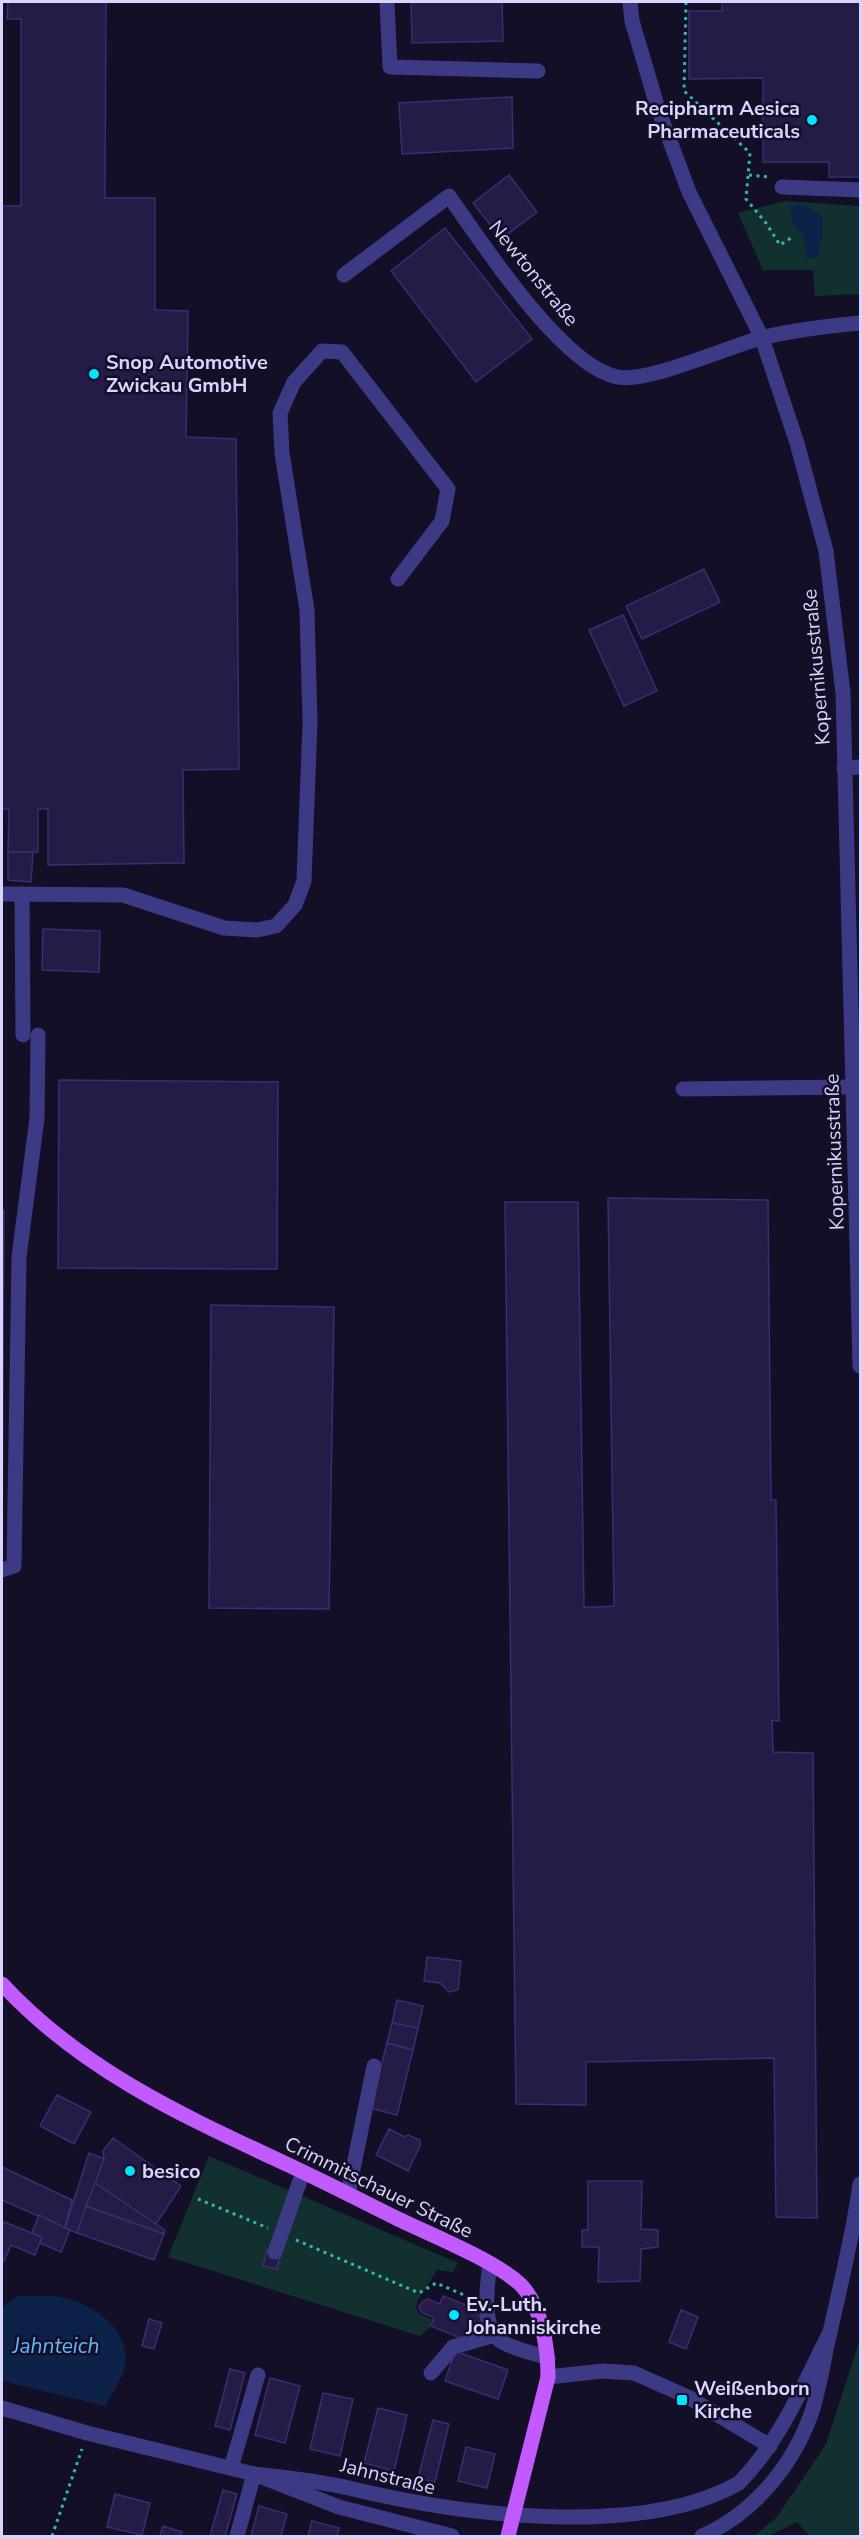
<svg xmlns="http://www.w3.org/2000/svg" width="862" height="2538" font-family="'Nunito Sans',sans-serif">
<rect width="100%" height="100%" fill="#130f26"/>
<g fill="#12302f">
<path d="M786,201L860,206V294L815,296L813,270H763L738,213Z"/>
<path d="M209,2156L458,2263L453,2272L437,2270L418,2300L416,2306L419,2314L432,2319L430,2327L420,2336L168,2257Z"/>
<path d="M860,2339V2536H809L797,2522L769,2536H754L777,2517L826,2444Z"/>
</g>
<g fill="#0c2248">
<path d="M789,205H805L822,216V240L816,258L807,259L803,236L794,227Z"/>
<path d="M18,2296C35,2296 53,2294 69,2299C99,2308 133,2333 124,2369C121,2381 111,2395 105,2406L2,2381V2312L4,2306Z"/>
</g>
<g fill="#241b47" stroke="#3b2d73" stroke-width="1.5">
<path d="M8,2H106L105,198H155V310L188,311L186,437L236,439L239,769L183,770L184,863L48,865V809H38V852H8L9,809H2V206H21V19H7Z"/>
<path d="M411,2H502L503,41L412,43Z"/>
<path d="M722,2H860V177H829V162H763V78L689,79V11H722Z"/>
<path d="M512,97L513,148L402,154L399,103Z"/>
<path d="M509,175L537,212L501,239L473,203Z"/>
<path d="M445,228L532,339L476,382L391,271Z"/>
<path d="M704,569L720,602L642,639L626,606Z"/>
<path d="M623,615L657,691L624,706L589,630Z"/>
<path d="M8,852H33L31,882L8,880Z"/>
<path d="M43,929L100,931L99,972L42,970Z"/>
<path d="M59,1080L278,1082L277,1269L58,1268Z"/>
<path d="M608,1198L768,1200L771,1500H776L779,1721L772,1720L773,1752L813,1753L817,2218L776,2217L774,2058L586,2062V2105L516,2104L505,1202H578L584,1607H599L614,1606Z"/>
<path d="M2,1210H4L2,1557Z"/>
<path d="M211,1305L334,1307L329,1609L209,1608Z"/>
<path d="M427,1957L461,1961L458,1990L449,1992L440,1983L424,1981Z"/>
<path d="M397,2000L423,2006L418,2028L392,2023Z"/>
<path d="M392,2023L418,2028L413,2050L387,2043Z"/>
<path d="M387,2043L413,2050L397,2115L370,2108Z"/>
<path d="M57,2095L91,2112L74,2144L40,2126Z"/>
<path d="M389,2129L405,2137L408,2135L420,2140V2146L408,2171L376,2155Z"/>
<path d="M113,2138L181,2186L156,2224L95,2183L104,2159L103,2151Z"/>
<path d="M89,2153L104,2159L77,2233L65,2228Z"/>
<path d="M2,2167L72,2200L65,2228L2,2200Z"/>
<path d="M588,2181H642L641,2229L658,2230V2247L641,2249L640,2281L598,2282L599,2247H582V2230H588Z"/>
<path d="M95,2183L165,2230L164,2234L86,2206Z"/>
<path d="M86,2206L164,2234L154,2260L77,2233Z"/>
<path d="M39,2215L70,2230L61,2252L40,2243L42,2237L32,2233Z"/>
<path d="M4,2222L42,2237L35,2255L11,2245L4,2261L2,2260V2227Z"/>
<path d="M267,2250L281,2253L277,2269L263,2266Z"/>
<path d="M443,2296L474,2308L481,2318L475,2333L463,2339L431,2326L434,2317L422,2313L419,2307L422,2302L428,2299L440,2304Z"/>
<path d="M681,2310L698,2317L686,2349L669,2342Z"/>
<path d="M149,2319L162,2323L154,2349L142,2346Z"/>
<path d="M455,2351L508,2370L498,2399L445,2381Z"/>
<path d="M230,2369L245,2373L230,2430L215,2426Z"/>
<path d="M270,2378L300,2386L285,2443L255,2435Z"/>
<path d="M323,2393L353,2399L340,2456L310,2449Z"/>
<path d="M378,2408L407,2415L394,2471L364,2463Z"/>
<path d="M433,2420L449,2424L435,2482L418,2478Z"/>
<path d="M466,2447L495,2454L487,2488L458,2481Z"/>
<path d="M223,2490L237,2494L225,2536H210Z"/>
<path d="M115,2494L150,2503L142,2535L107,2527Z"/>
<path d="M259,2506L287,2514L281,2536H251Z"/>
<path d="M312,2521L339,2528L337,2536H308Z"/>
<path d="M163,2526L182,2532L181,2536H160Z"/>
</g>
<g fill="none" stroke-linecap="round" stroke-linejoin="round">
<g stroke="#2fb8b0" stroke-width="3" stroke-dasharray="3 4.5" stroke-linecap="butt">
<path d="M686,2L684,91L750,153L746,199L766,223L780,245L794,236"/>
<path d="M749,175L769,177"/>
<path d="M198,2199L268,2228"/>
<path d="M296,2240L419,2293L436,2283L471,2298"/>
<path d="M52,2536L82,2449"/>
</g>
<g stroke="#3d3a85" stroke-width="15">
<path d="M387,2L390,67L538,71"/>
<path d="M630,2L632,21L658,109L689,192L762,338L797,443L826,551L843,693L860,1366"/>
<path d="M782,187L860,190"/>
<path d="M344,275L449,196C482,243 562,366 617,377C648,383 727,347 761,338C793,330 828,326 860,323"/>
<path d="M844,768L860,767"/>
<path d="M2,894L123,895L224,928L257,930L276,926L295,905L304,881L310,722L307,610L282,453L280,413L294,382L322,351L342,352L448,489L442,521L398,579"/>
<path d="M22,894L23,1035"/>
<path d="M683,1089L852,1087"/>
<path d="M2,1570L14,1566L19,1257L37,1118L38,1035"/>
<path d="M348,2194L374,2066"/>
<path d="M275,2252L303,2172"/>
<path d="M490,2264C487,2286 480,2331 504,2343C517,2350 534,2353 548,2358"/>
<path d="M431,2373L453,2347L495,2335"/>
<path d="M548,2377L603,2371L634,2373L688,2397L770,2446"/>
<path d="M2,2408L87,2433L254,2474L339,2507L452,2536"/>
<path d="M231,2468L258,2375"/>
<path d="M254,2474C287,2478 321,2481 353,2489C466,2516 643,2538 739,2483C781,2440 803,2385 830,2332"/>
<path d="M237,2536L254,2474"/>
<path d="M702,2536C752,2514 791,2468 810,2417C820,2390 823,2360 830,2332C841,2283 853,2235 860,2184"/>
</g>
<path stroke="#c25bff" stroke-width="15" d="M2,1984C81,2069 179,2114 282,2162C321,2180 358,2199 396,2218C431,2235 492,2259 520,2284C542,2306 548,2348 548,2377L508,2536"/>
</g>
<g fill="#00e5ff" stroke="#130f26" stroke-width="2">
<circle cx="812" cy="120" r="6"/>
<circle cx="94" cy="374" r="6"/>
<circle cx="130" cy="2171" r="6"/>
<circle cx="454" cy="2315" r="6"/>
<rect x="676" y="2394" width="12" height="12" rx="3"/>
</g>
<g text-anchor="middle" stroke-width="5" stroke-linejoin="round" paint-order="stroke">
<g font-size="20" font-weight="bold" fill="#d9d4ff" stroke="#130f26" text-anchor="start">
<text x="800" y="115" text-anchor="end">Recipharm Aesica<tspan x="800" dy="23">Pharmaceuticals</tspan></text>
<text x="106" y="369">Snop Automotive<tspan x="106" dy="23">Zwickau GmbH</tspan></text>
<text x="142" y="2178">besico</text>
<text x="466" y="2311">Ev.-Luth.<tspan x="466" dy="23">Johanniskirche</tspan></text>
<text x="694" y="2395">Weißenborn<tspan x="694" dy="23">Kirche</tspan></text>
</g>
<g font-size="20" fill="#d9d4ff" stroke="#130f26">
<text transform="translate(534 273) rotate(51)" y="7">Newtonstraße</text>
<text transform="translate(816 667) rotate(-95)" y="7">Kopernikusstraße</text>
<text transform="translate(834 1152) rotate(-92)" y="7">Kopernikusstraße</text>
<text transform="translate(379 2187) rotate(26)" y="7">Crimmitschauer Straße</text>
<text transform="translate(388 2476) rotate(14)" y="7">Jahnstraße</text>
</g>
<g font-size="21" font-style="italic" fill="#62b6ff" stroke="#130f26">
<text x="56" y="2353">Jahnteich</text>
</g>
</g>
<rect width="862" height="2538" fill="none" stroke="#d9d4ff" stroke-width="6"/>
</svg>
